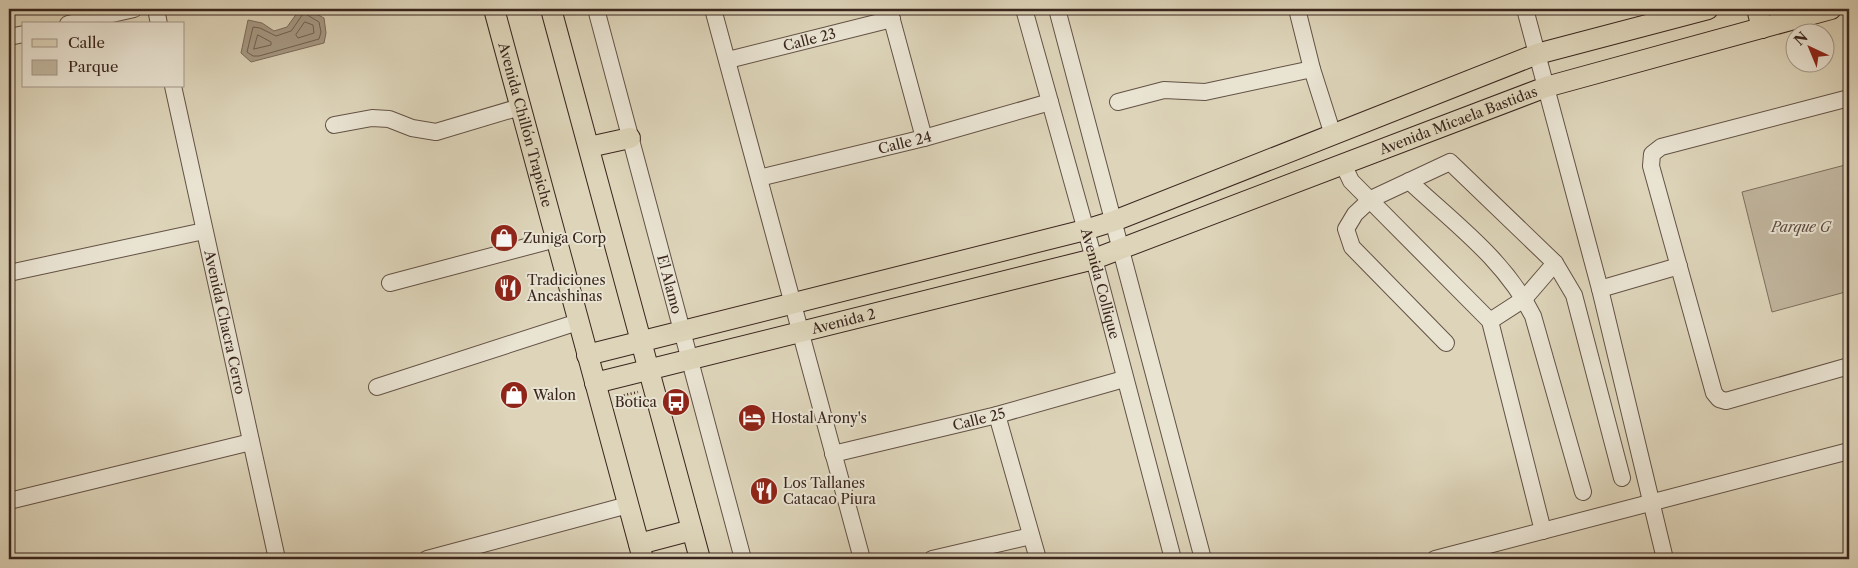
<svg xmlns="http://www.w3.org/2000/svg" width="1858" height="568" font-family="'Libre Caslon Text',serif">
<rect width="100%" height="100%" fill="#ddd4b9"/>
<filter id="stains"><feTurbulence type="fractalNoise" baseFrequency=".004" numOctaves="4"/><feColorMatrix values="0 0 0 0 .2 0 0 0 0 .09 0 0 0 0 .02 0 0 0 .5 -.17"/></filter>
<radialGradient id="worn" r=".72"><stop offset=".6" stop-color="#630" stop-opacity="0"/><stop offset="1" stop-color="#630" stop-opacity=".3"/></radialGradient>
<path fill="#c1b69f" stroke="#7e6e5e" d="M1849,164V291L1772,312L1742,192Z"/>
<path fill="#a69984" stroke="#7b6b5b" d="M300,9H307L324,18L326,33L324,43L251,62L241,53L248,20L262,23L274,31L287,27Z"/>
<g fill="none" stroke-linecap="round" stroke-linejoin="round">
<g stroke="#706051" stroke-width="1">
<path d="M304,13L319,22L321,32L319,39L259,56H253L247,52L253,27L260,28L276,36L291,31Z"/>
<path d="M305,22L313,25L314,33L298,38L296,35Z"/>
<path d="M258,35L271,42V45L254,49Z"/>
</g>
<defs>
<g id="minor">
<path d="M156,9L159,24"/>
<path id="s1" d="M596,9L743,559"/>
<path d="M713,9L862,559"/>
<path d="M889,9L924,138"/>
<path id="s2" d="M1024,9L1094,259L1173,559"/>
<path d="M1057,9L1203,559"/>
<path d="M1297,9L1312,69L1333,135"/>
<path d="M1525,9L1600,289L1665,559"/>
<path d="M68,24L134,9"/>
<path d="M9,37L24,34"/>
<path id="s3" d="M728,60L892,19"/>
<path id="s4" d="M173,86L277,559"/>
<path d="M1849,98L1661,147L1652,154L1651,166L1714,393L1719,399L1726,401L1849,366"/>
<path d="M1118,102L1164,90L1205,92L1312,69"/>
<path d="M334,125L372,118L389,119L412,128L436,132L520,107"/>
<path d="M1343,164L1351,181L1490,321L1543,531"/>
<path id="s5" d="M759,178L924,138L1050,102"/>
<path d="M1409,181C1454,223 1505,260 1533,316L1583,492"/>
<path d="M9,273L204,231"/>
<path d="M390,283L556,239"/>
<path d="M1600,289L1679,266"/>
<path d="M1490,321L1524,299L1555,263"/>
<path d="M1446,343L1352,247L1346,229L1355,214L1371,199L1450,162L1555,263L1574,295L1622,478"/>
<path d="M377,387L578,322"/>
<path d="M997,415L1038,559"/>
<path id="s6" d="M833,454L997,415L1124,379"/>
<path d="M9,501L251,442"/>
<path d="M427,559L628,505"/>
<path d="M932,559L1031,536"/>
<path d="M1435,559L1849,451"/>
</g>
<g id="major">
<path id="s7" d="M494,9L643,559"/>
<path d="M551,9L700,559"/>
<path d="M1757,9L1762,28"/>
<path d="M589,147L630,138"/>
<path d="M587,355L1085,230L1114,221L1537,54L1708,9"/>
<path id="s8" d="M595,383L1094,259L1546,87L1831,9"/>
<path d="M639,544L692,530"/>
</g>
</defs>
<use href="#minor" stroke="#635245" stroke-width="18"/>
<use href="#major" stroke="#3a261e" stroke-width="22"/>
<path stroke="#3a261e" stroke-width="2.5" stroke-dasharray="1 2.5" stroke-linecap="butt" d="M617,397L638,392"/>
<use href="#minor" stroke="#e9e3d2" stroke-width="16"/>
<use href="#major" stroke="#ddd4b9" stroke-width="20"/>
</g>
<defs>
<symbol id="shop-disc" viewBox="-11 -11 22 22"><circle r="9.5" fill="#8f2418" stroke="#e9e3d2"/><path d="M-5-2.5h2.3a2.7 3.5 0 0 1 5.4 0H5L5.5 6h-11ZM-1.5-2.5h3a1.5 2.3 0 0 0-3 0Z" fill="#fff"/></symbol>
<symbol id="restaurant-disc" viewBox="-11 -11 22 22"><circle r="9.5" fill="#8f2418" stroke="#e9e3d2"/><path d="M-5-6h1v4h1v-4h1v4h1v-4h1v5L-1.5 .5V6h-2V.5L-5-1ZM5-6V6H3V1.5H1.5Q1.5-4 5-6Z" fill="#fff"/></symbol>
<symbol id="bus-disc" viewBox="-11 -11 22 22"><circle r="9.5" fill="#8f2418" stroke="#e9e3d2"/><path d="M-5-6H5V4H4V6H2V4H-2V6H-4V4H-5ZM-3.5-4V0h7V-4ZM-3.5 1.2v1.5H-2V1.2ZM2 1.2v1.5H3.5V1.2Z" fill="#fff"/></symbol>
<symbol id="hotel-disc" viewBox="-11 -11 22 22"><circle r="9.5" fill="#8f2418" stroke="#e9e3d2"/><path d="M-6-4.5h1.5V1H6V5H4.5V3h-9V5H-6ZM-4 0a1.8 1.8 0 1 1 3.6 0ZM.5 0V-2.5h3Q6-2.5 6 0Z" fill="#fff"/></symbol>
</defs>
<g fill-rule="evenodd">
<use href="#shop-disc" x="488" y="222" width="32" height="32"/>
<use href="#restaurant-disc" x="492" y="272" width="32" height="32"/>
<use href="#shop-disc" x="498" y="379" width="32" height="32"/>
<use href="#bus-disc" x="660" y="386" width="32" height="32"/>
<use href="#hotel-disc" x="736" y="402" width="32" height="32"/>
<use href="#restaurant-disc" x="748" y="475" width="32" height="32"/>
</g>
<g text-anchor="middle" stroke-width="4" stroke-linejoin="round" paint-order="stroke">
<g font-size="14" fill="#3a261e" stroke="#e9e3d2">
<text dy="5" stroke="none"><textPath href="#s3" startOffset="84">Calle 23</textPath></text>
<text dy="5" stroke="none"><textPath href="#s8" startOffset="904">Avenida Micaela Bastidas</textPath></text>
<text dy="5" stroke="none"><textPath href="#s7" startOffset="120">Avenida Chillón Trapiche</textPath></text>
<text dy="5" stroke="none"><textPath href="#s5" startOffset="150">Calle 24</textPath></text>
<text dy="5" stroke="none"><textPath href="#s1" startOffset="285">El Alamo</textPath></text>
<text dy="5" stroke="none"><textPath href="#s2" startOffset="285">Avenida Collique</textPath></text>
<text dy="5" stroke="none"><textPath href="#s8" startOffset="256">Avenida 2</textPath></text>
<text dy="5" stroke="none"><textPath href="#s4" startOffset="242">Avenida Chacra Cerro</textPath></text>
<text dy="5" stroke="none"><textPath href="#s6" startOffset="150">Calle 25</textPath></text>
</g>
<g font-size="14" font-style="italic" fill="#5c4a3e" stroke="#e9e3d2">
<text x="1801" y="232">Parque G</text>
</g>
<g font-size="14" fill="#3a261e" stroke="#e9e3d2" text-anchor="start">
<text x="523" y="243">Zuniga Corp</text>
<text x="527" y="285">Tradiciones<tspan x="527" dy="16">Ancashinas</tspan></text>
<text x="533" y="400">Walon</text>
<text x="657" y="407" text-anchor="end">Botica</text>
<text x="771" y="423">Hostal Arony's</text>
<text x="783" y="488">Los Tallanes<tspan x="783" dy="16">Catacao Piura</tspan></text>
</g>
</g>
<rect width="1858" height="568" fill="none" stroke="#ddd4b9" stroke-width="30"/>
<rect x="10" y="10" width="1838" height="548" fill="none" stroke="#3a261e" stroke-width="2.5"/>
<rect x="15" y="15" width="1828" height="538" fill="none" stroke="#3a261e"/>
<rect x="22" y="22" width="162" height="65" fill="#e9e3d2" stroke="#a3978a"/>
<rect x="32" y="39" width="25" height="8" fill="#ddd4b9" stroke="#a3978a"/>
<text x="68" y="48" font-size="15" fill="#3a261e">Calle</text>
<rect x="32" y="60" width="25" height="15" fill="#c1b69f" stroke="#a3978a"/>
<text x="68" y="72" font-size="15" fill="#3a261e">Parque</text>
<g transform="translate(1810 48) rotate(316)"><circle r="24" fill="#e9e3d2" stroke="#a3978a"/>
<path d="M0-4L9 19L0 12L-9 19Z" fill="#8f2418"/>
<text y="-8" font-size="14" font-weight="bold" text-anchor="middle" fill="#3a261e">N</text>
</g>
<rect width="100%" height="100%" filter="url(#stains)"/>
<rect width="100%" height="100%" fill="url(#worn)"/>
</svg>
